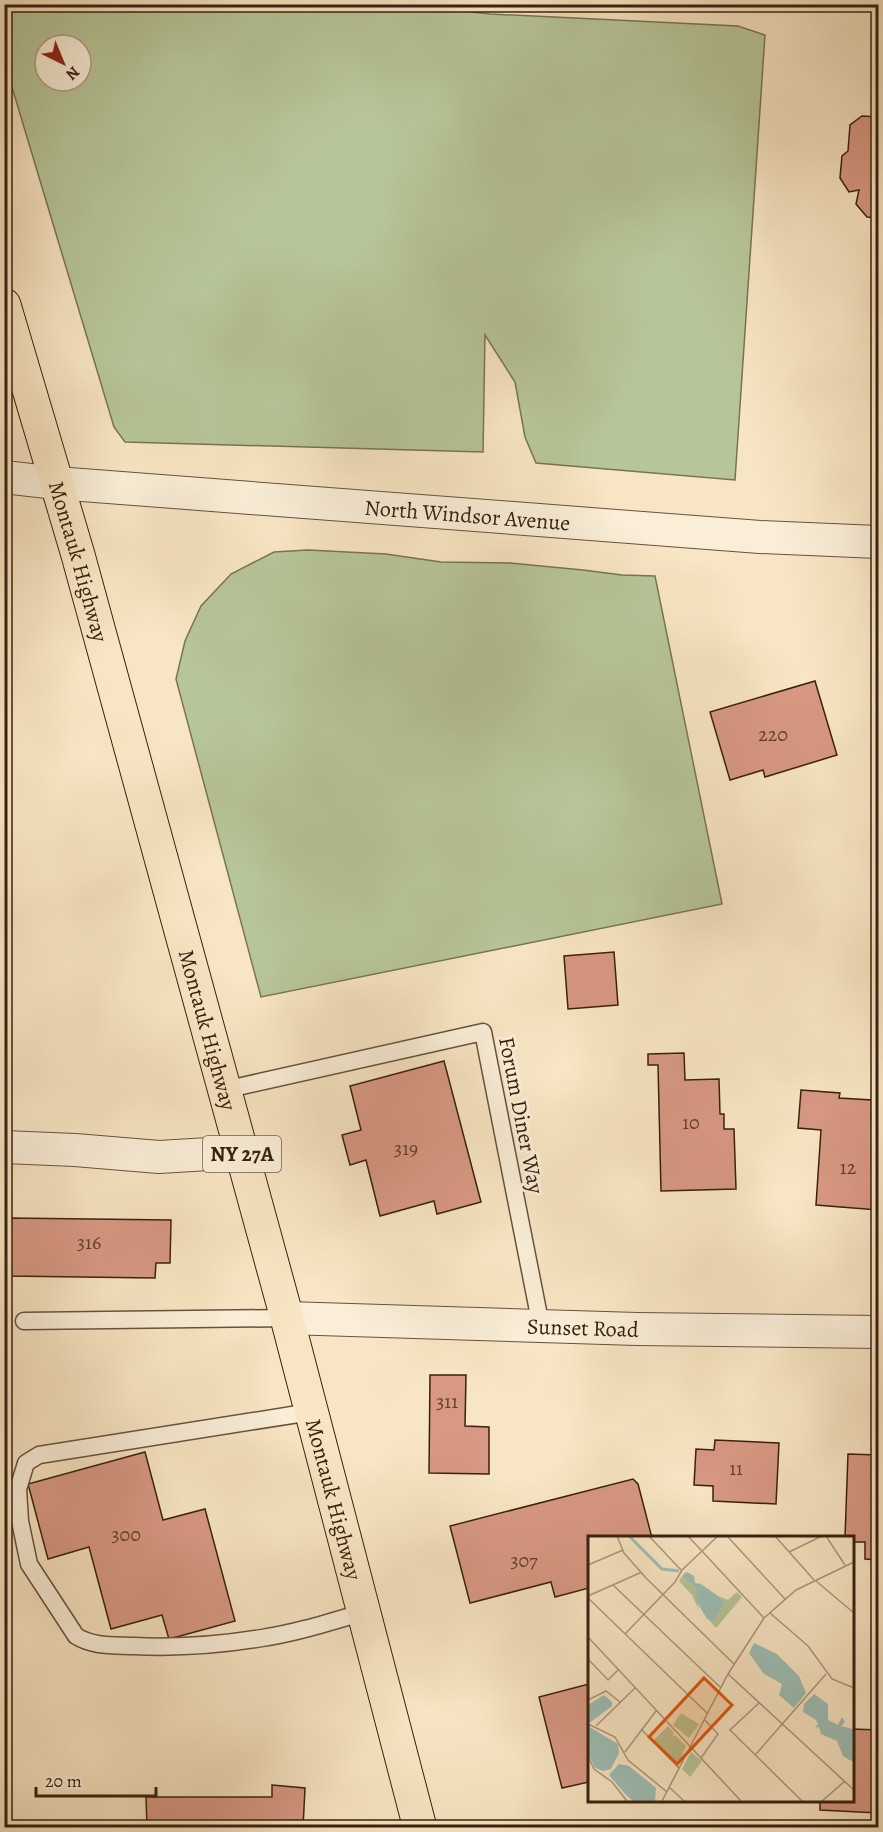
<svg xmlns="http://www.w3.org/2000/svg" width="883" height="1832" font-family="Alegreya,serif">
<rect width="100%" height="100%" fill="#f8e5c3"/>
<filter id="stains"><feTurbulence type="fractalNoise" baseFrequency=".00333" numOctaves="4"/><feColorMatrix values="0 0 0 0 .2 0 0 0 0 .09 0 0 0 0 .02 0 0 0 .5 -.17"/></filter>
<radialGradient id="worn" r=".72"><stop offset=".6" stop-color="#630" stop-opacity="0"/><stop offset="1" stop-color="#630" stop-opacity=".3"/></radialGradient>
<g fill="#b7c699" stroke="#787454" stroke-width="1.5" fill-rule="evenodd">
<path d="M408,5L490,14L738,26L765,35L735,480L536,463L525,437L515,382L485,335L483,452L125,442L114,427L5,64V5ZM45,45H81V81H45Z"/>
<path d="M308,550L386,554L441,562L510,563L583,570L622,575L655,576L722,904L261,997L176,679L185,641L201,606L231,574L274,552Z"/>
</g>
<g fill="#d89883" stroke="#382110" stroke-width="1.5">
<path d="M862,116L878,117V218L867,217L856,204L859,190L849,192L840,178L842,156L848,151L850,125Z"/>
<path d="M815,681L837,755L765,777L763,770L730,780L710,712Z"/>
<path d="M4,758H9L8,828H4Z"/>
<path d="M614,952L618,1005L568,1009L564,956Z"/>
<path d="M684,1053L685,1080L719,1079L720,1114H724V1129H734L736,1189L661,1191L658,1065H648V1054Z"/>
<path d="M444,1061L481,1202L437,1214L434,1201L380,1216L366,1160L350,1165L342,1135L361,1130L350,1086Z"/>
<path d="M801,1090L840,1093L839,1098L872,1100L871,1120L878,1121V1210L816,1205L821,1130L798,1128Z"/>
<path d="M8,1218L171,1220L170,1263H156L155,1278L7,1276Z"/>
<path d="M430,1375H466L465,1426L489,1427V1474L429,1473Z"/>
<path d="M715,1440L779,1443L776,1504L713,1501V1486L694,1485L696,1449L714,1450Z"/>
<path d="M145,1452L163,1520L205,1509L235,1621L169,1639L162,1615L111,1629L89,1547L48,1559L28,1484Z"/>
<path d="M848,1454L878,1455V1560L865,1559V1542H852V1538H845Z"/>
<path d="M633,1479L638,1484L652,1538H589V1588L555,1597L551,1582L470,1603L450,1526Z"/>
<path d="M589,1684V1782L562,1788L539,1697Z"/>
<path d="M852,1729L878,1730V1813L820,1810V1800H852Z"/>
<path d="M272,1785L305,1788L303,1828H147L146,1797H272Z"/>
</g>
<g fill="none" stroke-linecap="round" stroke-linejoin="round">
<defs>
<g id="lane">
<path d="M224,1090L483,1032L541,1326"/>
<path d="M24,1321L287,1318"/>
<path d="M311,1412L39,1455L26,1463L18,1489L20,1521L29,1564L76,1636C94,1647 114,1645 134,1646C176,1648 220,1645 262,1638C296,1633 330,1622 364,1612"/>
</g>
<g id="street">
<path id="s1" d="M4,477L56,483L760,537L878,542"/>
<path d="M4,1147L75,1150L159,1157L242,1152"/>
<path id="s2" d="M287,1318L637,1329L878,1332"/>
</g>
<g id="primary">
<path id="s3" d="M4,305L78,555L287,1318L420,1828"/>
</g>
</defs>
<use href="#lane" stroke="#68523d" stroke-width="19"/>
<use href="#street" stroke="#68523d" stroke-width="34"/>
<use href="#primary" stroke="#382110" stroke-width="35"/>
<path stroke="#382110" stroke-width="4" stroke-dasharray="1.5 3" stroke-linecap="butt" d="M4,957L5,975"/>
<use href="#lane" stroke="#faeed8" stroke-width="16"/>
<use href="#street" stroke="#faeed8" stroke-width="32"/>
<use href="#primary" stroke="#f8e5c3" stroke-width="33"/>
</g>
<g text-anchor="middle" stroke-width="6" stroke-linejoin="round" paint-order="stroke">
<g font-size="20" fill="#603f2d">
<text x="773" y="741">220</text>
<text x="691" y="1129">10</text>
<text x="406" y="1155">319</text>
<text x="848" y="1174">12</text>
<text x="89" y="1249">316</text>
<text x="447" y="1408">311</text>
<text x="736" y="1475">11</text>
<text x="126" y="1541">300</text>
<text x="524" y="1567">307</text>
</g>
<rect fill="#faeed8" stroke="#725e4c" stroke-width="1.5" x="203" y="1136" width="78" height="36" rx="4.5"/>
<g font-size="21" font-weight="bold" fill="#382110">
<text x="242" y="1161">NY 27A</text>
</g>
<g font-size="22" fill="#382110" stroke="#faeed8">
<text dy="8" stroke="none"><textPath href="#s1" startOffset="465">North Windsor Avenue</textPath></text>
<text dy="8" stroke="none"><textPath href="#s3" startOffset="267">Montauk Highway</textPath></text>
<text dy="8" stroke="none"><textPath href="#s3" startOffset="753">Montauk Highway</textPath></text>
<text transform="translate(522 1115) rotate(79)" y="8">Forum Diner Way</text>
<text dy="8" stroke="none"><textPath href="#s2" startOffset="296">Sunset Road</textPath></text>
<text dy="8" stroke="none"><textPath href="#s3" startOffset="1239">Montauk Highway</textPath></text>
</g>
</g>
<g transform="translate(588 1536)">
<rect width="266" height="266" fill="#f8e5c3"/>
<path d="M98,34L96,40L107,51L111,74L104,59L91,45ZM149,56L154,61L128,92L121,84H125L137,65L131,60L140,64ZM93,177L111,188L101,202L85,189ZM80,190L86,197L84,201L87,199L98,210L90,228L66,204ZM103,216L114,225L102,241L94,233Z" fill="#b7c699"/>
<path d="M99,36L106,40L107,47L113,48L137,65L125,85L119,83L109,66L107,51L95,40ZM166,107L189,118L211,140L218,157L206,172L191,159L194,148L176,138L161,117ZM226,158L240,168V184L250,189L254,181L257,186L253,190L265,193V226L255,220L249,205L233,198L231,191L227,192L230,188L228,184L215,176L216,168ZM16,159L24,166V170L0,188V169ZM0,190L30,208L31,217L23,233L15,235L7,232L0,217ZM31,228L41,230L68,252L67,265H45L38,259L21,239Z" fill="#9dbfb6"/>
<path fill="none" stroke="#9dbfb6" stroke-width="3" d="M41,0L74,33L91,35"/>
<path fill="none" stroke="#ab977b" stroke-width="1.5" d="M29,0L36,17L58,42L146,128M61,0L93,34M100,0L176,82M139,0L197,63M187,0L226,44M238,0L257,29M201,16L234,0M0,29L35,14M228,45L266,77M25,49L132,151M0,60L54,36M0,62L119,177M182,77L220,110L244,143L266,152M37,98L87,46L94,34L130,0M0,101L153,265M0,123L20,144L30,134M140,138L266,254M0,164L18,155L32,166M171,167L142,194L214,265M0,188L27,201L40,224L79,256M8,190L47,152M53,193L91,232M37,216L68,175M168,218L238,138M0,220L6,233L24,246L39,265M113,222L130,198L116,183M81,251L96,265M74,265L140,138L176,82L208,54L266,26M234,265L257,245"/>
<path fill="#df560c" fill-opacity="0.15" stroke="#df560c" stroke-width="3" d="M116,142L144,169L89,228L61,201Z"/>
<rect width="266" height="266" fill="none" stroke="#382110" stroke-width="3"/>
</g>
<rect width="883" height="1832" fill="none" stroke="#f8e5c3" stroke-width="24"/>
<rect x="6" y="6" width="871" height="1820" fill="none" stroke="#382110" stroke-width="3"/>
<rect x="12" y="12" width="859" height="1808" fill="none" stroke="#382110" stroke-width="1.5"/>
<g transform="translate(63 63) rotate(137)"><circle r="28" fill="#faeed8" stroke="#ac9c88" stroke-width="1.5"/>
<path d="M0-4.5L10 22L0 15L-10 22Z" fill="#8f2418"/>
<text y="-9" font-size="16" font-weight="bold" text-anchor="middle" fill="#382110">N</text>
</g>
<path d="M36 1787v9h120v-9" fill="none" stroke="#382110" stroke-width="3"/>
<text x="45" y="1787" font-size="18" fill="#382110" stroke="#faeed8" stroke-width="4.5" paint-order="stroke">20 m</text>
<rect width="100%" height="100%" filter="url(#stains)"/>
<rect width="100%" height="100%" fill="url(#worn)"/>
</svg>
